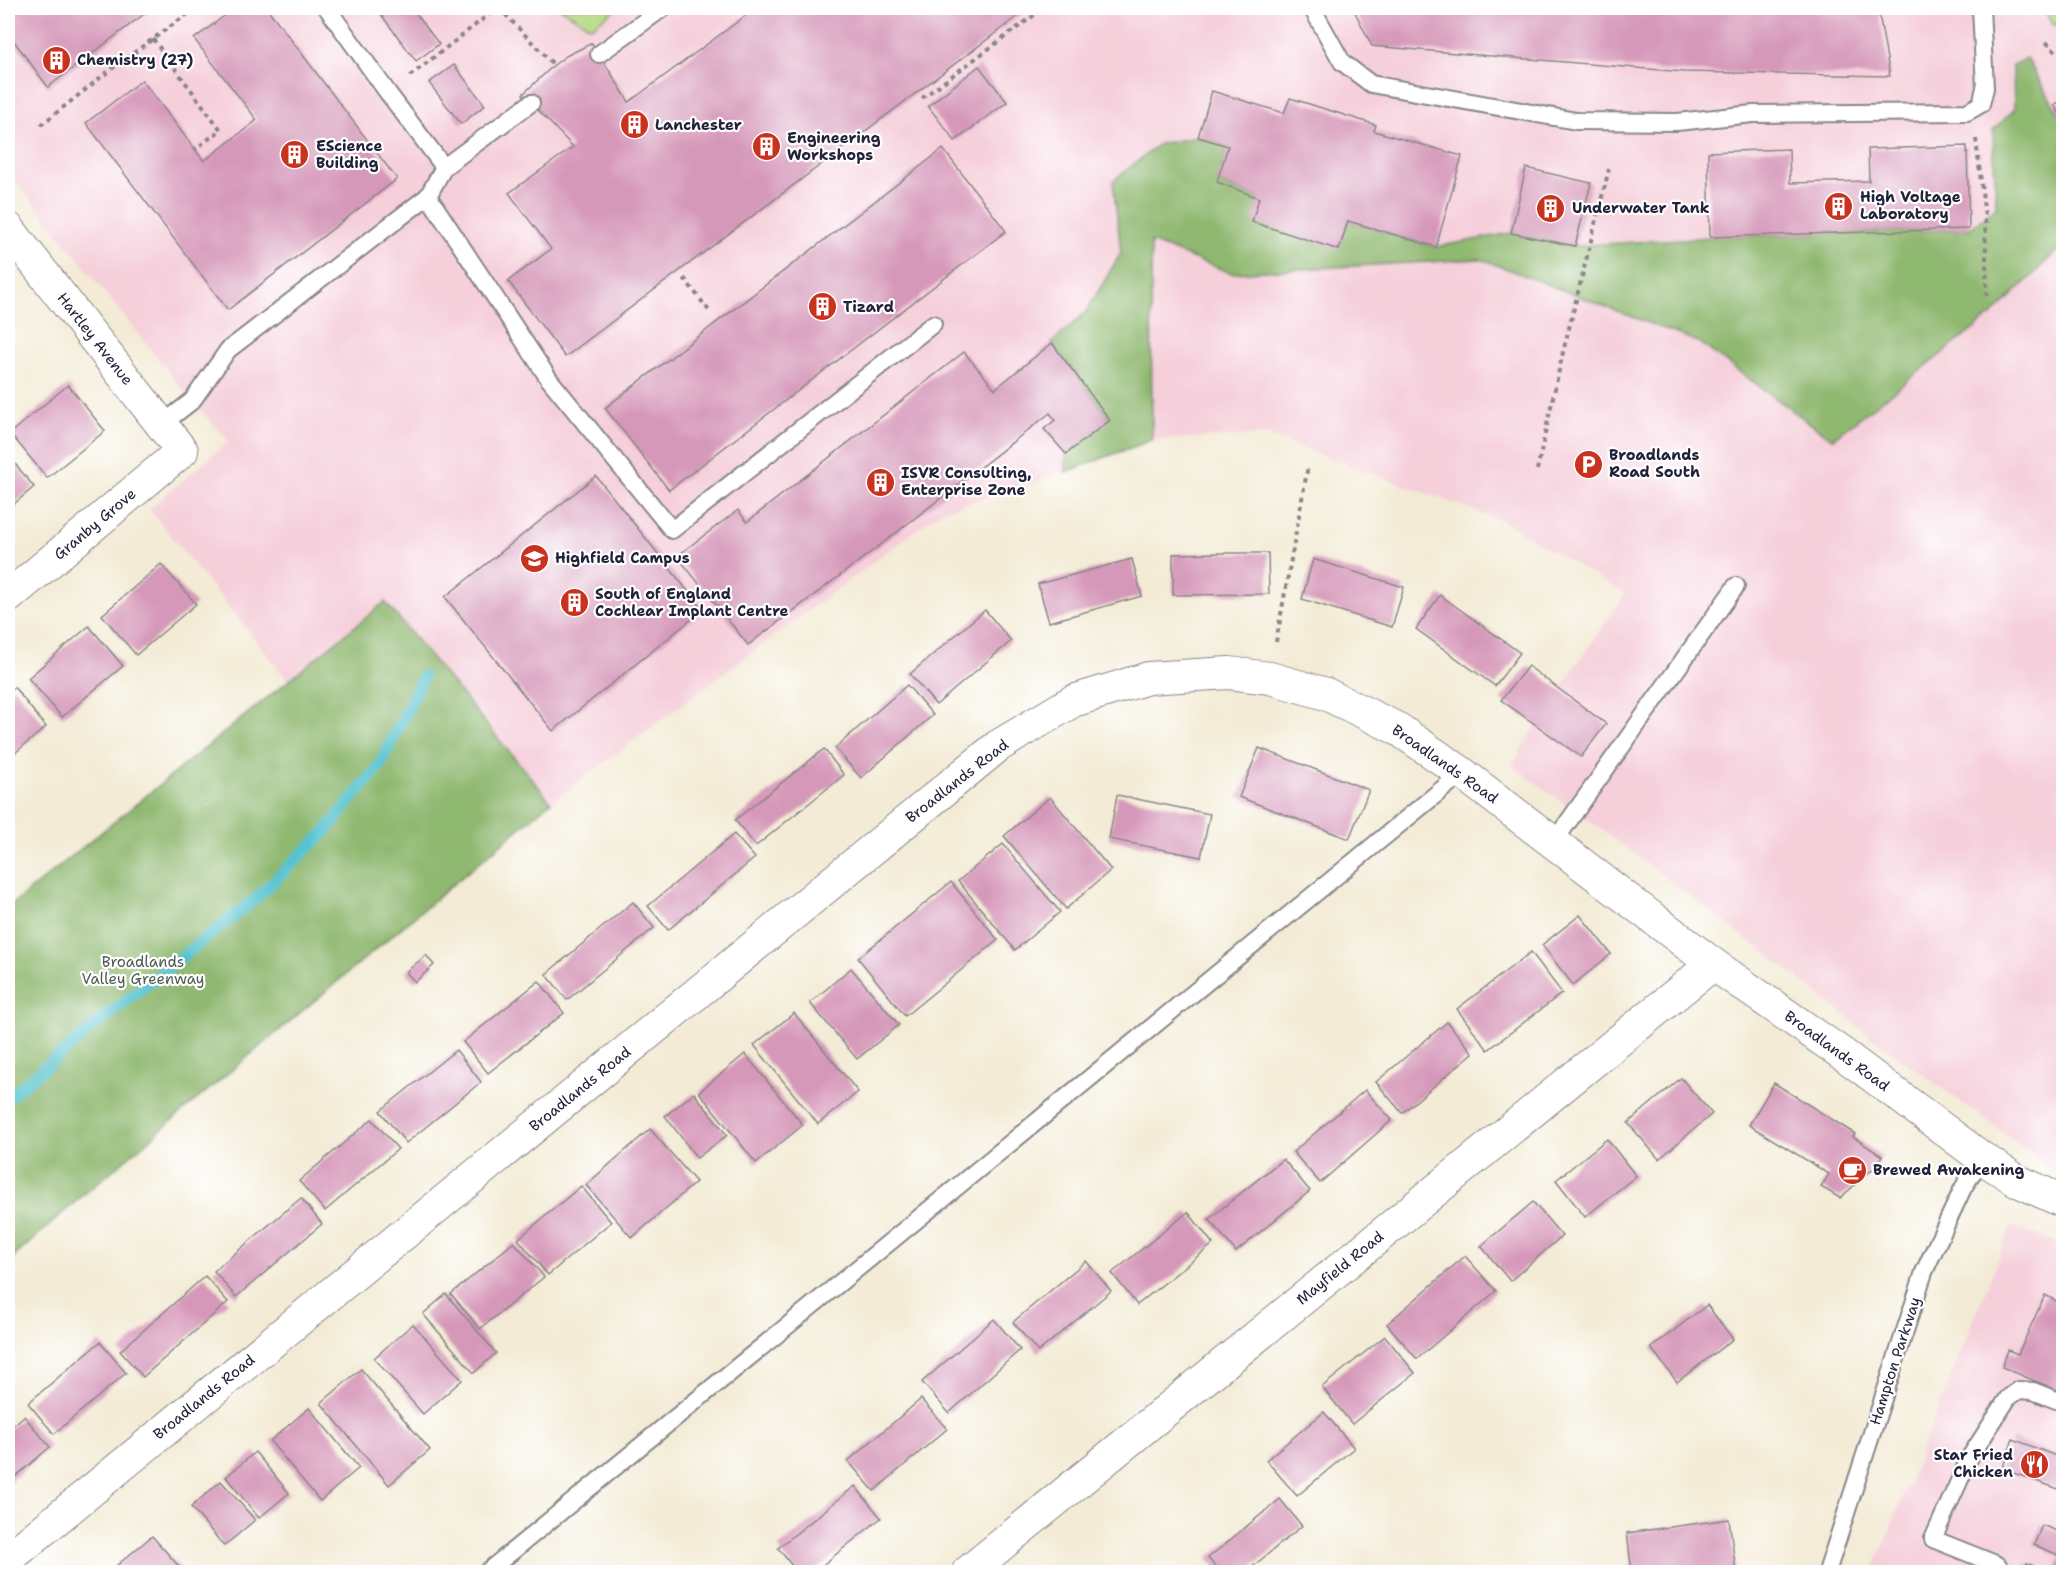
<svg xmlns="http://www.w3.org/2000/svg" width="2071" height="1580" font-family="'Shantell Sans',sans-serif">
<rect width="100%" height="100%" fill="#fff"/>
<filter id="ink" filterUnits="userSpaceOnUse"><feTurbulence type="fractalNoise" baseFrequency=".0167" numOctaves="2"/><feDisplacementMap in="SourceGraphic" scale="12" xChannelSelector="R" yChannelSelector="G"/><feConvolveMatrix kernelMatrix="1 2 1 2 8 2 1 2 1" color-interpolation-filters="sRGB"/></filter>
<filter id="wash" filterUnits="userSpaceOnUse"><feTurbulence type="fractalNoise" baseFrequency=".008" numOctaves="4" result="noise"/><feDisplacementMap in="SourceGraphic" scale="24" xChannelSelector="R" yChannelSelector="G"/><feGaussianBlur stdDeviation="1.35" result="paint"/><feColorMatrix in="noise" values="0 0 0 0 0 0 0 0 0 0 0 0 0 0 0 0 0 1.4 0 .05"/><feComposite in="paint" operator="in"/></filter>
<g filter="url(#wash)">
<rect width="100%" height="100%" fill="#f3ebd5"/>
<g fill="#f5cfda">
<path d="M8,8H2063V1172L2052,1168L1870,1036L1787,969L1598,827L1512,766L1536,724L1625,594L1502,521L1267,435L1152,440L1066,472L942,511L551,802L385,602L288,680L149,509L229,441L192,401L8,171Z"/>
<path d="M2011,1226L2063,1245V1572H1873Z"/>
</g>
<g fill="#b4d881" stroke="#6b7d5e" stroke-width="1.5">
<path d="M560,8H617L591,27Z"/>
<path d="M2043,8H2063V17L2054,26Z"/>
</g>
<g fill="#8fb86f" stroke="#586d55" stroke-width="1.5">
<path d="M2027,59L2063,121V245L1992,315L1832,439L1698,342L1481,259L1231,273L1151,242L1152,440L1066,472V454L1110,419L1052,343L1086,312L1121,253L1113,181L1159,144L1198,137L1228,146L1217,182L1259,198L1253,222L1339,249L1348,221L1436,247L1511,233L1575,246L1710,237L1969,229L1996,207L1993,130L2014,110L2013,65Z"/>
<path d="M385,602L551,802L81,1197L8,1262V908Z"/>
</g>
<g fill="none" stroke-linecap="round" stroke-linejoin="round">
<path stroke="#56c2cf" stroke-width="12" d="M8,1098L109,1014L253,901L325,832L380,765L423,677"/>
</g>
<g id="blocks">
<g fill="#d698b9">
<path d="M8,8H152L48,87L8,33Z"/>
<path d="M235,8H267L397,179L228,310L86,123L142,80L204,161L257,120L194,39Z"/>
<path d="M376,8H412L439,44L416,61Z"/>
<path d="M756,8H1029L565,357L508,281L551,249L509,193L573,147L523,94L554,65L566,56L592,43L629,102Z"/>
<path d="M1353,8H1878L1890,76L1684,72L1372,46Z"/>
<path d="M454,65L485,105L461,124L429,83Z"/>
<path d="M979,66L1007,102L955,141L928,106Z"/>
<path d="M1212,91L1284,113L1290,98L1376,125L1374,131L1462,156L1436,247L1348,221L1339,250L1252,222L1259,198L1217,182L1228,146L1198,137Z"/>
<path d="M2064,99V121L2054,105Z"/>
<path d="M1967,146L1969,229L1710,237L1708,152L1789,149L1790,183L1869,181L1868,149Z"/>
<path d="M943,149L1006,231L669,490L605,408Z"/>
<path d="M1526,168L1591,183L1575,246L1511,233Z"/>
<path d="M1052,343L1110,420L1066,454L1044,429L1055,420L1050,413L879,546L748,645L677,556L738,510L747,522L964,352L995,389Z"/>
<path d="M68,385L105,431L47,478L10,433Z"/>
<path d="M8,455L34,487L8,509Z"/>
<path d="M596,476L703,610L553,731L445,597Z"/>
<path d="M1221,553H1268L1269,594L1173,595V554Z"/>
<path d="M1132,559L1142,596L1049,622L1038,584Z"/>
<path d="M1313,559L1404,587L1392,627L1302,599Z"/>
<path d="M161,564L196,604L136,655L102,615Z"/>
<path d="M1440,595L1520,653L1495,686L1416,629Z"/>
<path d="M985,610L1011,641L936,705L910,674Z"/>
<path d="M89,626L123,666L62,717L28,678Z"/>
<path d="M1528,666L1606,724L1581,757L1501,700Z"/>
<path d="M907,685L933,715L861,778L835,748Z"/>
<path d="M14,687L46,727L8,759V692Z"/>
<path d="M1259,748L1369,790L1349,839L1239,797Z"/>
<path d="M824,749L844,775L756,846L735,820Z"/>
<path d="M1117,795L1210,814L1201,857L1109,839Z"/>
<path d="M1050,797L1111,870L1066,909L1004,836Z"/>
<path d="M734,834L755,858L668,930L648,906Z"/>
<path d="M1003,844L1060,912L1015,950L958,881Z"/>
<path d="M951,882L998,940L905,1016L858,958Z"/>
<path d="M633,902L654,928L567,1000L546,974Z"/>
<path d="M1580,915L1611,954L1573,985L1542,945Z"/>
<path d="M1531,952L1562,993L1488,1050L1457,1009Z"/>
<path d="M426,955L434,965L415,982L406,972Z"/>
<path d="M851,968L899,1025L857,1059L810,1003Z"/>
<path d="M539,981L564,1013L488,1073L463,1042Z"/>
<path d="M794,1013L858,1092L818,1124L754,1045Z"/>
<path d="M1447,1022L1473,1053L1402,1113L1376,1082Z"/>
<path d="M456,1050L481,1082L406,1143L380,1111Z"/>
<path d="M745,1054L803,1125L756,1163L699,1092Z"/>
<path d="M1681,1078L1712,1114L1659,1159L1628,1123Z"/>
<path d="M1774,1083L1855,1134L1853,1137L1882,1156L1876,1166L1840,1198L1821,1187L1829,1174L1749,1125Z"/>
<path d="M1365,1090L1392,1120L1320,1183L1293,1152Z"/>
<path d="M694,1093L727,1135L697,1158L665,1116Z"/>
<path d="M372,1119L398,1149L325,1211L299,1181Z"/>
<path d="M650,1129L696,1182L632,1238L586,1185Z"/>
<path d="M1607,1139L1636,1176L1585,1217L1556,1180Z"/>
<path d="M1283,1159L1310,1191L1236,1252L1209,1219Z"/>
<path d="M581,1186L611,1222L548,1275L518,1239Z"/>
<path d="M301,1198L322,1224L236,1297L214,1271Z"/>
<path d="M1533,1202L1562,1236L1510,1281L1481,1246Z"/>
<path d="M1188,1212L1213,1244L1137,1305L1112,1273Z"/>
<path d="M514,1242L544,1277L480,1329L451,1294Z"/>
<path d="M1465,1256L1496,1291L1417,1359L1387,1324Z"/>
<path d="M1086,1261L1111,1291L1038,1352L1013,1322Z"/>
<path d="M205,1276L228,1302L143,1377L120,1351Z"/>
<path d="M446,1294L496,1353L474,1373L423,1314Z"/>
<path d="M2045,1295L2064,1305V1393L2002,1367L2008,1350L2018,1354Z"/>
<path d="M1707,1305L1733,1339L1677,1382L1651,1348Z"/>
<path d="M994,1319L1020,1350L949,1413L922,1382Z"/>
<path d="M413,1324L462,1380L423,1414L374,1358Z"/>
<path d="M1385,1336L1415,1373L1352,1424L1322,1387Z"/>
<path d="M100,1342L126,1373L54,1434L28,1403Z"/>
<path d="M361,1369L430,1450L389,1485L321,1403Z"/>
<path d="M921,1399L947,1429L874,1491L848,1461Z"/>
<path d="M309,1408L359,1468L320,1501L270,1441Z"/>
<path d="M1324,1412L1354,1448L1297,1496L1266,1460Z"/>
<path d="M24,1416L50,1447L8,1483V1430Z"/>
<path d="M2013,1439L2064,1459V1491L2002,1469Z"/>
<path d="M255,1452L289,1493L259,1518L226,1477Z"/>
<path d="M221,1481L255,1520L224,1546L191,1507Z"/>
<path d="M855,1486L881,1518L814,1572H797L778,1548Z"/>
<path d="M1280,1499L1302,1526L1246,1572H1220L1208,1558Z"/>
<path d="M1729,1519L1736,1572H1632L1627,1533Z"/>
<path d="M2042,1525L2064,1534V1572H2054L2061,1556L2034,1545Z"/>
<path d="M152,1536L183,1571L180,1572H109Z"/>
<path d="M2027,1563L2049,1572H2023Z"/>
</g>
</g>
</g>
<g filter="url(#ink)">
<use href="#blocks" fill-opacity="0" stroke="#8a8688" stroke-width="1.5"/>
<g fill="none" stroke-linecap="round" stroke-linejoin="round">
<defs>
<g id="lane">
<path d="M327,8L388,93L444,167"/>
<path d="M1312,8L1342,62L1371,84L1576,121L1677,122L1753,114L1967,112L1981,104L1985,88L1981,8"/>
<path d="M599,54L663,8"/>
<path d="M428,196L549,379L672,530L933,324"/>
<path d="M161,425L192,401L228,350L428,196L444,167L531,103"/>
<path d="M1553,843L1736,586"/>
<path d="M1998,1565L1933,1539L1970,1457L2008,1398L2019,1390L2033,1391L2064,1403"/>
<path d="M487,1572L1462,773"/>
<path d="M1827,1572L1924,1272L1963,1188L1982,1158"/>
</g>
<g id="street">
<path d="M8,228L182,451L8,597"/>
<path d="M8,1559L998,746L1073,701L1148,678L1229,673L1270,678L1326,694L1398,729L1462,773L1713,964L1844,1055L1982,1158L2018,1181L2064,1202"/>
<path d="M968,1572L1713,964"/>
</g>
</defs>
<use href="#lane" stroke="#8a8688" stroke-width="20"/>
<use href="#street" stroke="#8a8688" stroke-width="34"/>
<g stroke="#8a8688" stroke-width="4" stroke-dasharray="4.5 4.5" stroke-linecap="butt">
<path d="M499,8L554,65"/>
<path d="M153,39L221,130L195,149"/>
<path d="M2046,42L2064,59"/>
<path d="M410,76L497,8"/>
<path d="M922,98L1044,8"/>
<path d="M41,125L114,67L196,8"/>
<path d="M1976,139L1985,217L1987,298"/>
<path d="M684,278L710,312"/>
<path d="M1537,470L1563,352L1609,169"/>
<path d="M1276,642L1308,466"/>
</g>
<use href="#lane" stroke="#fff" stroke-width="16"/>
<use href="#street" stroke="#fff" stroke-width="32"/>
</g>
</g>
<defs>
<symbol id="building-disc" viewBox="-11 -11 22 22"><circle r="9.5" fill="#c8321e" stroke="#fff"/><path d="M-4-6H4V6H1V3H-1V6H-4ZM-2.5-4.3h1.7v1.8h-1.7ZM.8-4.3h1.7v1.8H.8ZM-2.5-1h1.7V.8h-1.7ZM.8-1h1.7V.8H.8Z" fill="#fff"/></symbol>
<symbol id="parking-disc" viewBox="-11 -11 22 22"><circle r="9.5" fill="#c8321e" stroke="#fff"/><path d="M-3.5-5.5H1a3.5 3.5 0 0 1 0 7H-1V5.5H-3.5ZM-1-3.4V-.6H.8a1.4 1.4 0 0 0 0-2.8Z" fill="#fff"/></symbol>
<symbol id="university-disc" viewBox="-11 -11 22 22"><circle r="9.5" fill="#c8321e" stroke="#fff"/><path d="M0-5L7-2L0 1L-7-2ZM-4 1L0 2.5L4 1V4Q0 6-4 4Z" fill="#fff"/></symbol>
<symbol id="cafe-disc" viewBox="-11 -11 22 22"><circle r="9.5" fill="#c8321e" stroke="#fff"/><path d="M-5.5-4.5H6V0H3Q3 3.5 0 3.5H-2.5Q-5.5 3.5-5.5 0ZM3-3.2v2h1.7v-2ZM-6 4.5H4V6H-6Z" fill="#fff"/></symbol>
<symbol id="restaurant-disc" viewBox="-11 -11 22 22"><circle r="9.5" fill="#c8321e" stroke="#fff"/><path d="M-5-6h1v4h1v-4h1v4h1v-4h1v5L-1.5 .5V6h-2V.5L-5-1ZM5-6V6H3V1.5H1.5Q1.5-4 5-6Z" fill="#fff"/></symbol>
</defs>
<g fill-rule="evenodd">
<use href="#building-disc" x="40" y="44" width="33" height="33"/>
<use href="#building-disc" x="618" y="108" width="33" height="33"/>
<use href="#building-disc" x="750" y="130" width="33" height="33"/>
<use href="#building-disc" x="278" y="138" width="33" height="33"/>
<use href="#building-disc" x="1822" y="190" width="33" height="33"/>
<use href="#building-disc" x="1534" y="192" width="33" height="33"/>
<use href="#building-disc" x="806" y="290" width="33" height="33"/>
<use href="#parking-disc" x="1572" y="448" width="33" height="33"/>
<use href="#building-disc" x="864" y="466" width="33" height="33"/>
<use href="#university-disc" x="518" y="542" width="33" height="33"/>
<use href="#building-disc" x="558" y="586" width="33" height="33"/>
<use href="#cafe-disc" x="1836" y="1154" width="33" height="33"/>
<use href="#restaurant-disc" x="2018" y="1448" width="33" height="33"/>
</g>
<g text-anchor="middle" stroke-width="4.5" stroke-linejoin="round" paint-order="stroke">
<g font-size="15" font-weight="bold" fill="#22223b" stroke="#fff" text-anchor="start">
<text x="77" y="65">Chemistry (27)</text>
<text x="655" y="130">Lanchester</text>
<text x="787" y="143">Engineering<tspan x="787" dy="17">Workshops</tspan></text>
<text x="316" y="151">EScience<tspan x="316" dy="17">Building</tspan></text>
<text x="1860" y="202">High Voltage<tspan x="1860" dy="17">Laboratory</tspan></text>
<text x="1572" y="213">Underwater Tank</text>
<text x="843" y="312">Tizard</text>
<text x="1609" y="460">Broadlands<tspan x="1609" dy="17">Road South</tspan></text>
<text x="901" y="478">ISVR Consulting,<tspan x="901" dy="17">Enterprise Zone</tspan></text>
<text x="555" y="563">Highfield Campus</text>
<text x="595" y="599">South of England<tspan x="595" dy="17">Cochlear Implant Centre</tspan></text>
<text x="1873" y="1175">Brewed Awakening</text>
<text x="2013" y="1460" text-anchor="end">Star Fried<tspan x="2013" dy="17">Chicken</tspan></text>
</g>
<g font-size="15" fill="#22223b" stroke="#fff">
<text transform="translate(95 339) rotate(52)" y="5">Hartley Avenue</text>
<text transform="translate(95 524) rotate(-40)" y="5">Granby Grove</text>
<text transform="translate(1445 764) rotate(35)" y="5">Broadlands Road</text>
<text transform="translate(957 781) rotate(-38)" y="5">Broadlands Road</text>
<text transform="translate(1837 1051) rotate(36)" y="5">Broadlands Road</text>
<text transform="translate(580 1089) rotate(-39)" y="5">Broadlands Road</text>
<text transform="translate(1340 1268) rotate(-39)" y="5">Mayfield Road</text>
<text transform="translate(1895 1361) rotate(-72)" y="5">Hampton Parkway</text>
<text transform="translate(204 1397) rotate(-39)" y="5">Broadlands Road</text>
</g>
<g font-size="15" fill="#4e5950" stroke="#fff">
<text x="143" y="967">Broadlands<tspan x="143" dy="17">Valley Greenway</tspan></text>
</g>
</g>
<rect width="2071" height="1580" fill="none" stroke="#fff" stroke-width="30"/>
</svg>
